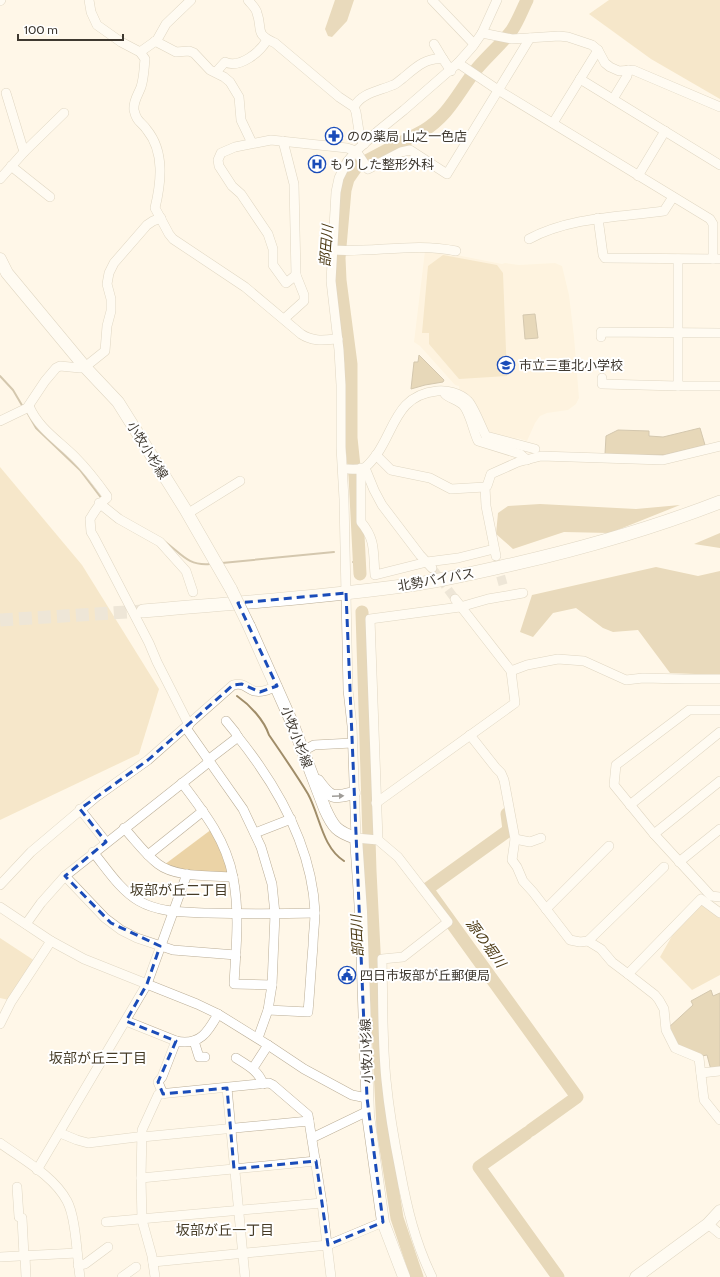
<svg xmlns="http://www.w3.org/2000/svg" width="720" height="1277" font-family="Cabin,'Noto Sans JP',sans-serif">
<rect width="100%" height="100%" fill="#fff7e8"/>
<path fill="#fceed5" d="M425,251L446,253L502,264L505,263L519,265L555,263L562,266L569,295L574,337L579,398L576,404L568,410L547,413L540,416L535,423L527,441L517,438V440L493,435L489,432L460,393L459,386L455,385L420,346L414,342Z"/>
<g fill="#ebd3a6">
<path d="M609,0H720V99L651,59L589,14Z"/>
<path d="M443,255L497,265L503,273L507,376L459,379L429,344V333H422L428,266Z"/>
<path d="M0,467L82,565L159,689L139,754L0,820Z"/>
<path d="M212,829L221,845L228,874L180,871L164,865Z"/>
<path d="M702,903L720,916V975L692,990L660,957L677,927Z"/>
<path d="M0,938L35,961L9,1000L0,998Z"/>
</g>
<g fill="#cfb687">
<path d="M335,0H354L347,21L332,37L328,36L325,29Z"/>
<path d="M540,504L636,509L680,505L610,533L564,532L513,549L496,534L498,513L508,506Z"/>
<path d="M720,533V548L694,544Z"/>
<path d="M656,567L698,576L720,571V675L670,673L638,630L613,632L603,628L576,608L553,613L533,637L520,632L532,595Z"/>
</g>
<g fill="#c9b182" stroke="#a08d69">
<path d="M535,314L538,338L525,339L523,315Z"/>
<path d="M419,355L444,380L443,382L425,385L411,389L414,362H418Z"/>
<path d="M700,428L705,445L664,455L605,454L606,436L618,430L649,431V436L663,437Z"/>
<path d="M711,990L713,996L720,993V1069L711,1070L707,1055L702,1056L675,1045L668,1028L693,1005L691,1001Z"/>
</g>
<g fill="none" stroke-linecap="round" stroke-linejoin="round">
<g stroke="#a08d69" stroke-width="2">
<path d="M0,376L13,390L23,407"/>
<path d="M27,412L36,428L80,470L102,499"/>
<path d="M164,541C181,553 187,566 210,564"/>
<path d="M353,562L360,565"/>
<path d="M222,563L334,552"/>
<path d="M237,696C250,705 264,720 269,735C282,754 296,774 308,794C320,816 322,847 344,861"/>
</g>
<g stroke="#c9b182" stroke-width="13">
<path d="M360,574L355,476L351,438V364L340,280L339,258L345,190L348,179L357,166L423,131C449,115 457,94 475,71C486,57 501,45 512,30C518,21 522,10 527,0"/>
<path d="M362,612L370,871L383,1129L397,1218L417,1277"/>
<path d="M507,814L509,830L427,889L577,1097L531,1130"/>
<path d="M527,1133L479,1167L558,1277"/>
</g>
<g stroke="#d9d1c3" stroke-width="9" stroke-dasharray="9 4.5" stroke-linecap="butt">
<path d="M497,563L504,588"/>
<path d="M432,568L455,599"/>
</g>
<path stroke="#d9d1c3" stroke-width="13" stroke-dasharray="13 6" stroke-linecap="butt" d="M0,620L143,611"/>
<defs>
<g id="minor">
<path d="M89,0L91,12L97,25L121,42L140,52L145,59C144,68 144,78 141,87C138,95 133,101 134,110C137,123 141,121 147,130C165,152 161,183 155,208L169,234L173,239L245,287L301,334C313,342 324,340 338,339"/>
<path d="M248,0C251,4 256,8 257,13C263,30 254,34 275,43L339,97L354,107L356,112L360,138L364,144"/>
<path d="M432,0L474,44"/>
<path d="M0,1L1,0"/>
<path d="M482,33L512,39L559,36L568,37L592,45L598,50L605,63L610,67L619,71L633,70L720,107"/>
<path d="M155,41L176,52L189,51L194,53L210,70L224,77L230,82L239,97L241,120L252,143"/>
<path d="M434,44L443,59"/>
<path d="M140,52L157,40L166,24L191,0"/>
<path d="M458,63L498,90L710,219L713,224V259"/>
<path d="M216,72L225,62C240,69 260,52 267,40"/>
<path d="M580,79L720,165"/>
<path d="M6,93L24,152"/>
<path d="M613,99L627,76L628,70"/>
<path d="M354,107C361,93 379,91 393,85C396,84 400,80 403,78C415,68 426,57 443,59L451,71"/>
<path d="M553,123L598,50"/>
<path d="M283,141L294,184L296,275"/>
<path d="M11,166L50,197"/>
<path d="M638,176L665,131"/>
<path d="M0,179L24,152L64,113"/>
<path d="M598,218L603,255L605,258L720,259"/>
<path d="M529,239C570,217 620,217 664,211L673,197"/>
<path d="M332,250C373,253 415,242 456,251"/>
<path d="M678,259V386H720"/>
<path d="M284,319L304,301V295L296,275L286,283L273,265V249L268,234L241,194L232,186L219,166L218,160L221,153L235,147L271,140L347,148L356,151L368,169L401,152L410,150L447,174L530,38"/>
<path d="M601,337V332L720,333"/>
<path d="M602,378V384L678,386"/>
<path d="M445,394C450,399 459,400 464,406C471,416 473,430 478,441L520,454L527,460"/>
<path d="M29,406C38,428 59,441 75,457C87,469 97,482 107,496V498C99,503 95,511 90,519L91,532L94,537L149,643L157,662L189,725"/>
<path d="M0,421L27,408L45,381L56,368L60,366L80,368L85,367L105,351L107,326L111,311V299L107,284L109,273L114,263L147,225L153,221L161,218"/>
<path d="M376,455L391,470L430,478L451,489L485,487"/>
<path d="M361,468V522C376,540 373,552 375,575L427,562L458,558L494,549"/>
<path d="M365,468L374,490L382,505L420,555L432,568"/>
<path d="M343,469C349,469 359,470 364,468C369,465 374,458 377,454C395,428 397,395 437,391C447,390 460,393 468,401C473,405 482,429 486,436L535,449"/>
<path d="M99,503L119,519L160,542L186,571L193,592"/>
<path d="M187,514L240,481"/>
<path d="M496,556L486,506L485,487L487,486L491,474L518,462L541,456L663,460L720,446"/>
<path d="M511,671L527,665L558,659L584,661L626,680L643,678L684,679H720"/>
<path d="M720,710H689L616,765L614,785L654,834L711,896L720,897"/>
<path d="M226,721L235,732L238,737"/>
<path d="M186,728L243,809L261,847L272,884L275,914L272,985L268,1010L258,1038"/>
<path d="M470,735L496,768L501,773L504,780L515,839L512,860L517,867L523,881L533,892L570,940L580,942L588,941L601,949L612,962L628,974L655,995L659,1000L664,1009L666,1030L675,1048L699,1058L704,1100L720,1120"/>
<path d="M303,751L314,745L352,743"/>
<path d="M208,760L238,737C278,787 312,847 315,912C315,923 313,935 313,946C311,968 310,990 308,1012L268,1010"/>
<path d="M376,803L515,703L511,671L455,599"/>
<path d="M630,805L720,732"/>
<path d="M80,809L106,842"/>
<path d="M124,828C135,840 145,854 158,864C176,878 211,875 233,877C226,840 204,812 182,783"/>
<path d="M255,833L291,819"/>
<path d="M654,834L720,781"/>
<path d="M515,839L530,842L541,838"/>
<path d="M378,840L370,619L460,607L488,599L523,593"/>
<path d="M93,852C107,869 120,890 139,901C160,913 185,912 208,913C244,914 279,914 315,913"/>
<path d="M148,855L203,811"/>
<path d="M679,862L720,829"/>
<path d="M65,876L105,918L121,930L137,938L173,950L236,955"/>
<path d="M233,877C240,913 236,948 234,984L272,985"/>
<path d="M0,885L31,852L96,797L148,760L233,685C243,682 246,688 254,691C262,693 270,689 277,686"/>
<path d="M0,907L51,941L84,959L197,1004L218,1014L268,1045L304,1069L352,1095L367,1098"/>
<path d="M546,909L609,846"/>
<path d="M26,924L41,903L65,876L209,762"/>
<path d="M588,941L664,867"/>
<path d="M628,974L701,899L720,913"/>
<path d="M126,1021L176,1041"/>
<path d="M0,1024L11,1002L51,941"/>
<path d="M194,1041L199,1057H205"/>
<path d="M236,1058C247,1065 259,1071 263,1084"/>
<path d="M253,1068L268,1045"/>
<path d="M701,1073L720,1071"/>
<path d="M227,1088L245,1277"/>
<path d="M163,1094L158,1082L162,1077L176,1041C200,1046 208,1032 218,1014"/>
<path d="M60,1133L77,1140L88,1143L137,1137H142L309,1121"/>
<path d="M312,1138L368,1111"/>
<path d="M0,1143C22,1159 54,1176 67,1201C76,1217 77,1258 80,1277"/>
<path d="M37,1170L147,984L187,874"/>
<path d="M141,1178L316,1161"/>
<path d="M17,1187L19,1217L22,1218L24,1256"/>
<path d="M106,1222L322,1203"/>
<path d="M708,1224L720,1234"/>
<path d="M25,1256L26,1277"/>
<path d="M0,1257L77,1253"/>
<path d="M153,1262L328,1245L383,1222"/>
<path d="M78,1265L85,1264L108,1247"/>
<path d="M122,1277L136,1267"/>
<path d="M155,1277L152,1256L142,1220L141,1178L142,1130L158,1095L159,1094L269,1083L273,1085L308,1115L322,1203L331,1277"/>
<path d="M432,1277C415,1242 407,1208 400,1170C394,1140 389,1110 386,1080C382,1040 383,999 382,959L403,957L448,922L398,857L378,840L356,838L352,726L348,690L344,499L341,447V385L339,350L331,281L336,192L339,178L347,162L356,151L378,131L404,110L458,63L473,46L482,33L497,0"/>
</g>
<g id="major">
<path d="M0,259L7,273L85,367L118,402L185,509L231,589"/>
<path d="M249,626L293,725L325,809C333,827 337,832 356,838L361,912L368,1115L383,1222L404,1277"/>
<path d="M318,781C331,799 333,798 354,793"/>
<path d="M636,1277L708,1224L720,1211"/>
</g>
<path id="highway" d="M143,611C234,603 326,597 417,584C449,579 482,571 514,564C584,548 653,528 720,502"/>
</defs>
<use href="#minor" stroke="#bbae97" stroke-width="10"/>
<use href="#major" stroke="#bbae97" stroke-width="13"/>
<use href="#highway" stroke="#bbae97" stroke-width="14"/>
<use href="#minor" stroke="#fff" stroke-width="9"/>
<use href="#major" stroke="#fff" stroke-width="12"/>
<use href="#highway" stroke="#fff" stroke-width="13"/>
<defs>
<path id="major-bridge" d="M231,589L249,626"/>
</defs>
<use href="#major-bridge" stroke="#bbae97" stroke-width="13" stroke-linecap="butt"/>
<use href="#major-bridge" stroke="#fff" stroke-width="12"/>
</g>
<defs><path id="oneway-solid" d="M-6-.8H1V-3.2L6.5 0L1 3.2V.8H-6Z"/></defs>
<use fill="#9f9c98" href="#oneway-solid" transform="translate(338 796) rotate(-2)"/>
<path d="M0 0H720V1277H0ZM346,593L367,1098L383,1222L328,1245L316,1161L234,1169L227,1088L163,1094L158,1082L176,1041L126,1021L147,984L160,946L111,923L65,876L106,842L80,809L148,760L233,685L242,684L260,692L277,686L238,603Z" fill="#fff7e8" fill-opacity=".55" fill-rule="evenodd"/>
<path fill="none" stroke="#1a4cb9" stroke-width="3" stroke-dasharray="8 5" stroke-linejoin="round" d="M346,593L367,1098L383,1222L328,1245L316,1161L234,1169L227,1088L163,1094L158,1082L176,1041L126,1021L147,984L160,946L111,923L65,876L106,842L80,809L148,760L233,685L242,684L260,692L277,686L238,603Z"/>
<defs>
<symbol id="pharmacy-ring" viewBox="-11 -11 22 22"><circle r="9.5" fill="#fff" stroke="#1a4cb9" stroke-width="1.5"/><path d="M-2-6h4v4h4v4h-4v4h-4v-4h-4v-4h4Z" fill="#1a4cb9"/></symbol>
<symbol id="hospital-ring" viewBox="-11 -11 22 22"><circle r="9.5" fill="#fff" stroke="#1a4cb9" stroke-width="1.5"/><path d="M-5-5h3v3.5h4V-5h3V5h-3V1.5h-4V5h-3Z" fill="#1a4cb9"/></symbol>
<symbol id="school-ring" viewBox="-11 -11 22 22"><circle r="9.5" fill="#fff" stroke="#1a4cb9" stroke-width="1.5"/><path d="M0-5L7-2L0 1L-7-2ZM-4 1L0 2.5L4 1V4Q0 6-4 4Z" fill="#1a4cb9"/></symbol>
<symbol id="civic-ring" viewBox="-11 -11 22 22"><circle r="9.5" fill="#fff" stroke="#1a4cb9" stroke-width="1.5"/><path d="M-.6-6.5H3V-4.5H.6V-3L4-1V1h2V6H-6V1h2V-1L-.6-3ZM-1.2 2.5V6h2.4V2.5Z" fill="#1a4cb9"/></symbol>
</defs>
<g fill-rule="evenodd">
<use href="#pharmacy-ring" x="324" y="126" width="20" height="20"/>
<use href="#hospital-ring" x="307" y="154" width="20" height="20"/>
<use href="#school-ring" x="496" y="355" width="20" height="20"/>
<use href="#civic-ring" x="337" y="965" width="20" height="20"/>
</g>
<g text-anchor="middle" stroke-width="4" stroke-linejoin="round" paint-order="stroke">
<g font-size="13" fill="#3f3930" stroke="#fff" text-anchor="start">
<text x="347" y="141">のの薬局 山之一色店</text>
<text x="330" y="169">もりした整形外科</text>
<text x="519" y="370">市立三重北小学校</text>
<text x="360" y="980">四日市坂部が丘郵便局</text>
</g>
<g font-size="13" fill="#3f3930" stroke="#fff">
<text transform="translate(148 450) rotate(58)" y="5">小牧小杉線</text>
<text transform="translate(436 579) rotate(-10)" y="5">北勢バイパス</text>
<text transform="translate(297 737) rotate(69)" y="5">小牧小杉線</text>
<text transform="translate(366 1051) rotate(-92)" y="5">小牧小杉線</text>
</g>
<g font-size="14" font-style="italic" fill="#4d3b15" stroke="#fff">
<text transform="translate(326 246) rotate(-86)" y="5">部田川</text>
<text transform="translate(357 936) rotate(-93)" y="5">部田川</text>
<text transform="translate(486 943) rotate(54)" y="5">源の堀川</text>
</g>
<g font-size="14" fill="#453b26" stroke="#fff">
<text x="179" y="895">坂部が丘二丁目</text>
<text x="98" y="1063">坂部が丘三丁目</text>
<text x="225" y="1235">坂部が丘一丁目</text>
</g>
</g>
<path d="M18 34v6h105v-6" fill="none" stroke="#3f3930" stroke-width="2"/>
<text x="24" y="34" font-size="12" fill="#3f3930" stroke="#ffffff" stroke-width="3" paint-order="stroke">100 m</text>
</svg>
